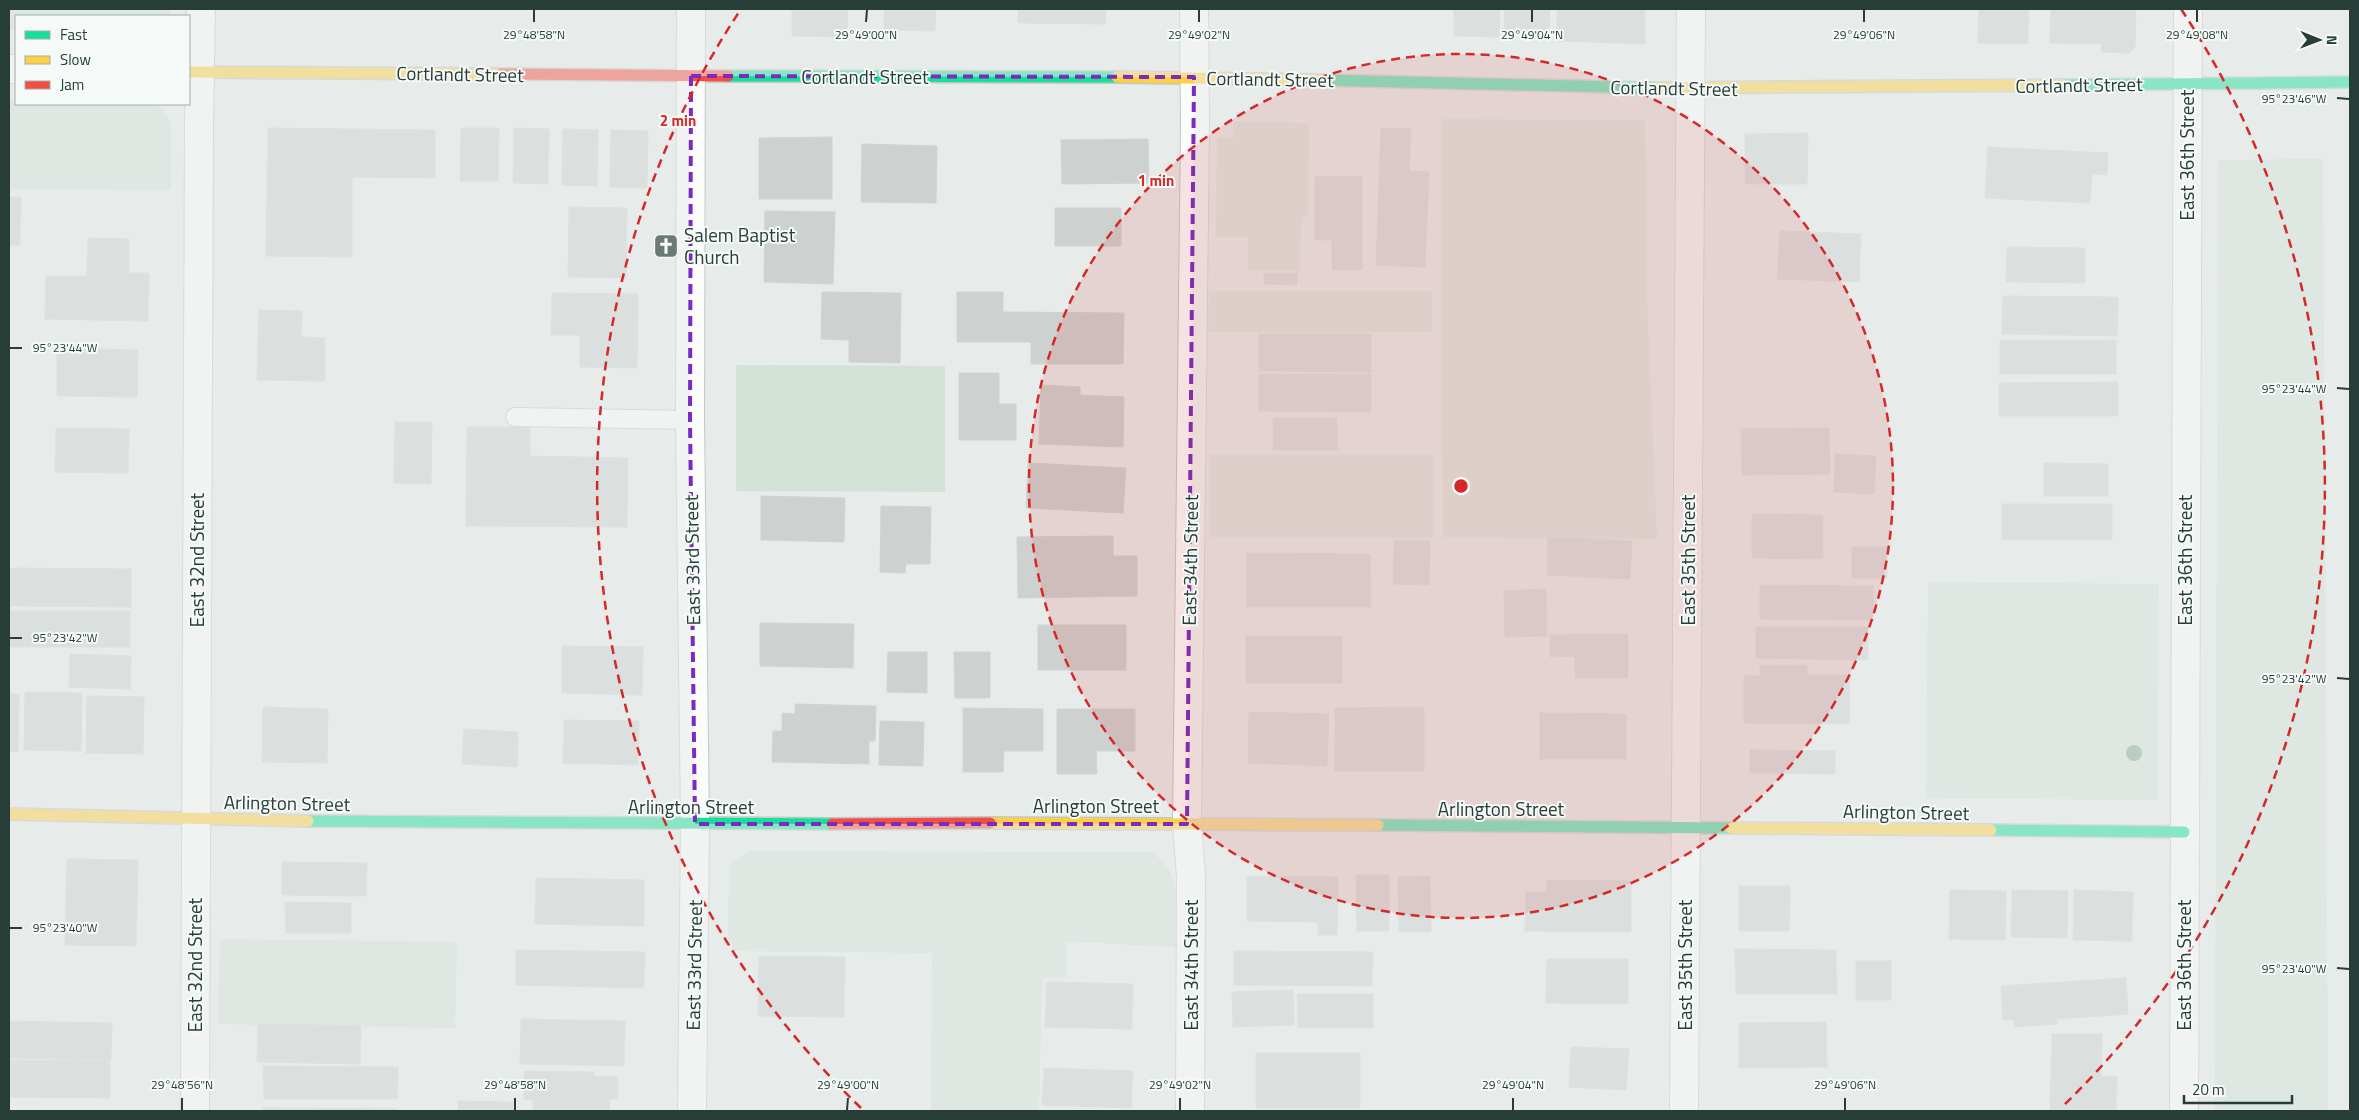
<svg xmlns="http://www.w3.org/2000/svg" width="2359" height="1120" font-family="'Titillium Web',sans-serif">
<rect width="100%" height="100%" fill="#e7ebe9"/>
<g fill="#d2e2d7">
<path d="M9,9H171L168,16H16V30H9Z"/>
<path d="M9,99H16V104H157L171,123V190L9,189Z"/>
<path d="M1441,119L1645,120L1647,297L1657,539L1443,538Z"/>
<path d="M1234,122L1309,123L1308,217H1301L1300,271H1248V237H1216L1217,137L1233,138Z"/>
<path d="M2323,159L2328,1111H2215L2218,160Z"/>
<path d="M1209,291H1432V332H1208Z"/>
<path d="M736,365L945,366V492L736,491Z"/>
<path d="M1210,454L1433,455V538L1209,537Z"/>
<path d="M1928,582L2159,584L2157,800L1926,798Z"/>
<path d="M750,851L1151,852C1185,874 1176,912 1176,947C1139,946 1103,942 1066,942V977L1042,978L1039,1111L931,1110L932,953L733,951V943L728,944L729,868L732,861Z"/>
<path d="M220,939L457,942L455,1028L218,1024Z"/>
</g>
<g fill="#cdd2d0" stroke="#d0d4d2">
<path d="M792,9H848L847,37L792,36Z"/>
<path d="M884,9H936L935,31L884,30Z"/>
<path d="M1018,9H1106L1105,24L1018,23Z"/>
<path d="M1454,9H1500L1499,37L1454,36Z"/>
<path d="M1505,9H1550L1549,36L1504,34Z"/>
<path d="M1557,9H1645V44L1557,41Z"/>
<path d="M1979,9H2029L2028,44L1978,43Z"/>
<path d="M2051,9H2136L2135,47L2129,53L2101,52L2102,44L2050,43Z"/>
<path d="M268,128L435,130V178L352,177V257L266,256Z"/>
<path d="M461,128H499L498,181H460Z"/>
<path d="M514,128L549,129L548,184L513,183Z"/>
<path d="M1381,128L1411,129L1409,171L1429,172L1425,267L1376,265Z"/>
<path d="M563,129L598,130L597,186L562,185Z"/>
<path d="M611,130L648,131L647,188L610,187Z"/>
<path d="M1808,133L1807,184H1745V134Z"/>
<path d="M832,137V199H759V138Z"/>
<path d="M1148,139L1149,183L1062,184L1061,140Z"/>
<path d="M862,144L937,146L936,203L861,202Z"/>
<path d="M1988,147L2108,153L2107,175L2092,174L2090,203L1985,198Z"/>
<path d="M1362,176V270H1332V240H1315V177Z"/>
<path d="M9,197H21L20,245H9Z"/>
<path d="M569,207L627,208L626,278L568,277Z"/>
<rect x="1055" y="208" width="66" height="38"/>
<path d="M765,211L835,212L833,284L764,282Z"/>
<path d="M1780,231L1861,234L1859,282L1777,279Z"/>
<path d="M88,238L129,239V273H149L148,321L45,319L46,276H87Z"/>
<path d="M2007,247L2085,248V283L2006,282Z"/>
<path d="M1264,273H1297V285L1264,284Z"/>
<path d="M822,292L901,293L900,363L849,362V340L821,339Z"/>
<path d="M957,292H1003V312L1124,313L1123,364H1031V342H957Z"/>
<path d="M552,293L638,294L637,368L580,367V335H551Z"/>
<path d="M2003,296L2118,297L2117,336L2002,334Z"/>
<path d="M259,310L302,311L301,337L325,338V381L257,380Z"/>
<path d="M1259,334H1371V372L1259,371Z"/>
<rect x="2000" y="340" width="116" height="34"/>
<path d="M57,348L138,350L137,397L57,396Z"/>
<path d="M959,373H999V404H1016V440H959Z"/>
<path d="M1259,374H1371V412L1259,411Z"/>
<path d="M2118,382V416H1999V383Z"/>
<path d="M1041,385L1080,387V395L1124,397L1123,447L1039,444Z"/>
<rect x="1273" y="418" width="64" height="32"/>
<path d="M395,422H432L431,484L394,483Z"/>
<path d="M467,427H530V456L628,458L627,527L466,526Z"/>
<path d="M56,428L129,429L128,473L55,472Z"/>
<path d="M1829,428L1830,474L1742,475L1741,429Z"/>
<path d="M1835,454L1876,456L1874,494L1834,492Z"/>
<path d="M1028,463L1126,468L1123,513L1026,508Z"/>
<path d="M2044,463L2108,464V496H2044Z"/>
<path d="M761,496L845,498L844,542L761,540Z"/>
<rect x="2002" y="504" width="110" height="36"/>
<path d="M881,506L931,507L930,564H906L905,573L880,572Z"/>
<path d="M1752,514L1823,515V559L1752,558Z"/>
<path d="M1113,536V556H1137V596L1018,598L1017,537Z"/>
<path d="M1548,537L1632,541L1630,579L1547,575Z"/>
<path d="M1394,540L1430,541L1429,585L1393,584Z"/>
<rect x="1852" y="547" width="35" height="31"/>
<path d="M1247,553L1370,554L1371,607H1247Z"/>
<path d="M9,568L131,569V607L9,606Z"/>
<path d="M1760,585L1873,586V620L1760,619Z"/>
<path d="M1546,589L1547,636L1505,637L1504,591Z"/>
<rect x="9" y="611" width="121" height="36"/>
<path d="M760,623L854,624L853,668L760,666Z"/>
<rect x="1038" y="625" width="88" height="45"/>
<path d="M1756,627H1868V660L1756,658Z"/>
<path d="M1628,634V678H1575V656L1550,657V635Z"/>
<rect x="1246" y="636" width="96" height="47"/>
<path d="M562,646L643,647L642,695L562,693Z"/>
<path d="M888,652H927V693L887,692Z"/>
<path d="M954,652H990V698H955Z"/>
<path d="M70,654L131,656L130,689L69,687Z"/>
<path d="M1760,665H1807V675H1850L1849,724L1744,723V675L1760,676Z"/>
<path d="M25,692L82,693L81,751L24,750Z"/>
<path d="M9,694H19L18,752H9Z"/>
<path d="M87,696L144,697L143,754L86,753Z"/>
<path d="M795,704L876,706L875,741H869V764L772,762L773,731H782V713L795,714Z"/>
<path d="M263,707L328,709L327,763L262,762Z"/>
<path d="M1424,707V771H1335V708Z"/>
<path d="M963,708L1043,709V751H1004L1003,772H963Z"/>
<path d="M1057,709H1135V751H1096L1097,774H1057Z"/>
<path d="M1249,712L1329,714L1327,766L1248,763Z"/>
<path d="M1540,713L1626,714V759H1540Z"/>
<path d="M564,720L639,721L638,765L563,763Z"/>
<path d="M880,721L924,722L923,766L879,765Z"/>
<path d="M464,729L518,732L517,767L462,764Z"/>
<path d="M1750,750L1835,751V774L1750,773Z"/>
<path d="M67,859L138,860L136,946L65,945Z"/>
<path d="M282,862L367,863L366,896L282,895Z"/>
<path d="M1356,875H1389V931H1357Z"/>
<path d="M1247,876L1338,877L1337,935H1318V922L1247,921Z"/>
<path d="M1430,876L1431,932H1399L1398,877Z"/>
<path d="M536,878L644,880V926L535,924Z"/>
<path d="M1547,880L1631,881V932L1525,931L1526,892H1546Z"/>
<path d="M1739,886H1790L1789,931H1739Z"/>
<path d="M1950,890L2006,891L2005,940L1949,939Z"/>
<path d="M2012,890L2068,891L2067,938L2011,937Z"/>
<path d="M2074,890L2133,892L2132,941L2073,940Z"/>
<path d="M285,902L351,903V933H286Z"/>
<path d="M1735,949L1836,950L1837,994H1736Z"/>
<path d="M516,950L645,952L644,988L516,985Z"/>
<path d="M1234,951L1373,952L1372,986L1234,985Z"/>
<path d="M759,956L845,957L844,1017L758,1016Z"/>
<path d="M1547,959H1628V1004L1546,1003Z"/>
<rect x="1856" y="961" width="35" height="39"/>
<path d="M2126,978L2128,1014L2057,1019V1024L2014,1027V1019L2003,1020L2001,986Z"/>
<path d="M1047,982L1133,984L1132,1029L1045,1027Z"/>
<path d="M1293,990L1294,1025L1233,1027L1232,992Z"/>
<path d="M1297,994H1373V1028H1298Z"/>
<path d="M521,1019L625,1021L624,1066L520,1064Z"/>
<path d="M9,1021L112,1023L111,1060L9,1058Z"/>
<path d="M1826,1022L1827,1067L1739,1068V1023Z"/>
<path d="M258,1024L361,1026L360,1064L257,1062Z"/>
<path d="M2052,1034H2102L2101,1076L2117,1077L2116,1111H2050Z"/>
<path d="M1571,1047L1629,1049L1626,1090L1569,1087Z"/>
<rect x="1256" y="1053" width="104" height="55"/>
<path d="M9,1060L110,1061V1098L9,1097Z"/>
<path d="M263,1066L398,1067L397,1099H264Z"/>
<path d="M1044,1068L1133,1071L1131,1108L1042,1105Z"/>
<path d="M524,1071L594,1072V1076L618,1077V1099H610L609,1111H533V1100L524,1099Z"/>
<path d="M458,1101L513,1102V1111H458Z"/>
<path d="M263,1108L397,1109V1111H263Z"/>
</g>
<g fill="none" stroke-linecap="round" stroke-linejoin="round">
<defs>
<path id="lane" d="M515,417L690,420"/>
<g id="street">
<path d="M691,9L690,420L695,824L692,1111"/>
<path d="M9,69H16"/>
<path d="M195,1111L199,123L201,9"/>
<path d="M1190,1111L1191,877L1187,824L1195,125L1194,9"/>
<path d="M1684,1111L1691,9"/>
<path d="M2184,1111L2188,9"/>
</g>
<g id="fast">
<path d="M728,76L1117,77"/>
<path d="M1321,80L1656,88"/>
<path d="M2064,85L2350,82"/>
<path d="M308,821L832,824"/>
<path d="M1378,825L1731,828"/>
<path d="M1991,830L2184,832"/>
</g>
<g id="slow">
<path d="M189,72L501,74"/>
<path d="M1117,77L1321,80"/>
<path d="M1656,88L2064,85"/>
<path d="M9,814L308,821"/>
<path d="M990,823L1378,825"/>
<path d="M1731,828L1991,830"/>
</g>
<g id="jam">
<path d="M501,74L728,76"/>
<path d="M832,824L990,823"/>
</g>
</defs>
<use href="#lane" stroke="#c4c8c6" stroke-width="20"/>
<use href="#street" stroke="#c4c8c6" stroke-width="30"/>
<use href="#fast" stroke="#c2c8c6" stroke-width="14"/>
<use href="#slow" stroke="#c2c8c6" stroke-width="14"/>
<use href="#jam" stroke="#c2c8c6" stroke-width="14"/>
<use href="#lane" stroke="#fbfcfc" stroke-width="18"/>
<use href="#street" stroke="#fbfcfc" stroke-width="28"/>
<use href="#fast" stroke="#16e098" stroke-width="11"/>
<use href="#slow" stroke="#ffcf43" stroke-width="11"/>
<use href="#jam" stroke="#f24e42" stroke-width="11"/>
</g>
<circle fill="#85a794" cx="2134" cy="753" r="8"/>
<path d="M0 0H2359V1120H0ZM691,76L1194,77L1187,824H695L690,420Z" fill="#e7ebe9" fill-opacity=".55" fill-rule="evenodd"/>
<path fill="none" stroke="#7b2cbf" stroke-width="4" stroke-dasharray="10 6" stroke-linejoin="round" d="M691,76L1194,77L1187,824H695L690,420Z"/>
<path fill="none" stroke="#263d38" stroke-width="2" d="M534,22V10M866,22L867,10M1199,22V10M1532,22V10M1864,22V10M2197,22V10M2337,98L2349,99M10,348H22M2337,388L2349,389M10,638H22M2337,678L2349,679M10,928H22M2337,968L2349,969M182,1110V1098M515,1110V1098M847,1110L848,1098M1180,1110V1098M1513,1110V1098M1845,1110V1098"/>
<circle cx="1461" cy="486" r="432" fill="#d62828" fill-opacity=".12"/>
<g fill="none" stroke="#d62828" stroke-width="2.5" stroke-dasharray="9 6">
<circle cx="1461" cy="486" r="432"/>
<path d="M861 1108A864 864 0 0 1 741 9M2181 9A864 864 0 0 1 2061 1108"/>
</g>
<defs>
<symbol id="church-square" viewBox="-11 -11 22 22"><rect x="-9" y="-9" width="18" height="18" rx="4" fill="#6a7a76" stroke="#f5f9f7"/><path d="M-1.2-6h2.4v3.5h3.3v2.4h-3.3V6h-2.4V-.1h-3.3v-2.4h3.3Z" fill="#fff"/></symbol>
</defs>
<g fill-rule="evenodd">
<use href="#church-square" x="652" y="232" width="28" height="28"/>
</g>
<g text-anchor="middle" stroke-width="4" stroke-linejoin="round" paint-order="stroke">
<g font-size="19" fill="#263d38" stroke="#f5f9f7">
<text transform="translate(460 74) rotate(1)" y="7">Cortlandt Street</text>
<text x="865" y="84">Cortlandt Street</text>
<text transform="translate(1270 79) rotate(1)" y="7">Cortlandt Street</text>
<text transform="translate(2079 85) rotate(-1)" y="7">Cortlandt Street</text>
<text transform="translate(1674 88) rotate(1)" y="7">Cortlandt Street</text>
<text transform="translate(2187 155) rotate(-90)" y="7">East 36th Street</text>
<text transform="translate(197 560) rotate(-90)" y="7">East 32nd Street</text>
<text transform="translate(692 560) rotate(-91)" y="7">East 33rd Street</text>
<text transform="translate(1190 560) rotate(-89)" y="7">East 34th Street</text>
<text transform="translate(1688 560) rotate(-90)" y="7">East 35th Street</text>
<text transform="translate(2185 560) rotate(-90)" y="7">East 36th Street</text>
<text transform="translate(287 803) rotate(1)" y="7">Arlington Street</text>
<text x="1096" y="813">Arlington Street</text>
<text x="691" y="814">Arlington Street</text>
<text x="1501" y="816">Arlington Street</text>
<text transform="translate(1906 812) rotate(1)" y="7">Arlington Street</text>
<text transform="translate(195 965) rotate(-90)" y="7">East 32nd Street</text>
<text transform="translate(694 965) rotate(-89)" y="7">East 33rd Street</text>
<text transform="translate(1191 965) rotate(-90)" y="7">East 34th Street</text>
<text transform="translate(1685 965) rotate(-90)" y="7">East 35th Street</text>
<text transform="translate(2184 965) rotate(-90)" y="7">East 36th Street</text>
</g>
<g font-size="19" fill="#263d38" stroke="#f5f9f7" text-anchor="start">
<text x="684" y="242">Salem Baptist<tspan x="684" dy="22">Church</tspan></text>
</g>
</g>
<g font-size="12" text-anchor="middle" fill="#263d38" stroke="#f5f9f7" stroke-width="4" stroke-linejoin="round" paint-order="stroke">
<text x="534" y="39">29°48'58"N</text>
<text x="866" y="39">29°49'00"N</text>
<text x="1199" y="39">29°49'02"N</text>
<text x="1532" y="39">29°49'04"N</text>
<text x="1864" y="39">29°49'06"N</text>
<text x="2197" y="39">29°49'08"N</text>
<text x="2294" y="103">95°23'46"W</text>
<text x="65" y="352">95°23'44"W</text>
<text x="2294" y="393">95°23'44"W</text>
<text x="65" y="642">95°23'42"W</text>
<text x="2294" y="683">95°23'42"W</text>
<text x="65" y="932">95°23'40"W</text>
<text x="2294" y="973">95°23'40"W</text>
<text x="182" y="1089">29°48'56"N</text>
<text x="515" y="1089">29°48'58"N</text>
<text x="848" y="1089">29°49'00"N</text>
<text x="1180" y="1089">29°49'02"N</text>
<text x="1513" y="1089">29°49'04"N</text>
<text x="1845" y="1089">29°49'06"N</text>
</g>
<circle cx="1461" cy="486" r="8" fill="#d62828" stroke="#f5f9f7" stroke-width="2.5"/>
<g font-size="15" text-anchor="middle" font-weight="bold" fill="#d62828" stroke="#f5f9f7" stroke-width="4" stroke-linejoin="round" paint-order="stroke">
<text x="678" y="126">2 min</text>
<text x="1156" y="186">1 min</text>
</g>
<rect width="2359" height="1120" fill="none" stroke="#263d38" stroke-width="20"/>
<rect x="15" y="15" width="175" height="90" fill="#f5f9f7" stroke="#a2aeab"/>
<rect x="25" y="31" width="25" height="8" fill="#16e098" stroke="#a2aeab"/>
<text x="60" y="40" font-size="15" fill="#263d38">Fast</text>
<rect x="25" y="56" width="25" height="8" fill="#ffcf43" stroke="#a2aeab"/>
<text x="60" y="65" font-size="15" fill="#263d38">Slow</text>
<rect x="25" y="81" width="25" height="8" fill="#f24e42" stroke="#a2aeab"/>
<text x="60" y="90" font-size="15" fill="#263d38">Jam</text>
<g transform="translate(2319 40) rotate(91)" stroke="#f5f9f7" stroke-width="4" paint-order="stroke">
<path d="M0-4L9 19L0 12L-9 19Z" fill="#263d38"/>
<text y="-8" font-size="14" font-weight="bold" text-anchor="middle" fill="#263d38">N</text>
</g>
<path d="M2184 1095v8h108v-8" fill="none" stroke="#263d38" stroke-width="2.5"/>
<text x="2192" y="1095" font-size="15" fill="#263d38" stroke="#f5f9f7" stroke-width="4" paint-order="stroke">20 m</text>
</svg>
